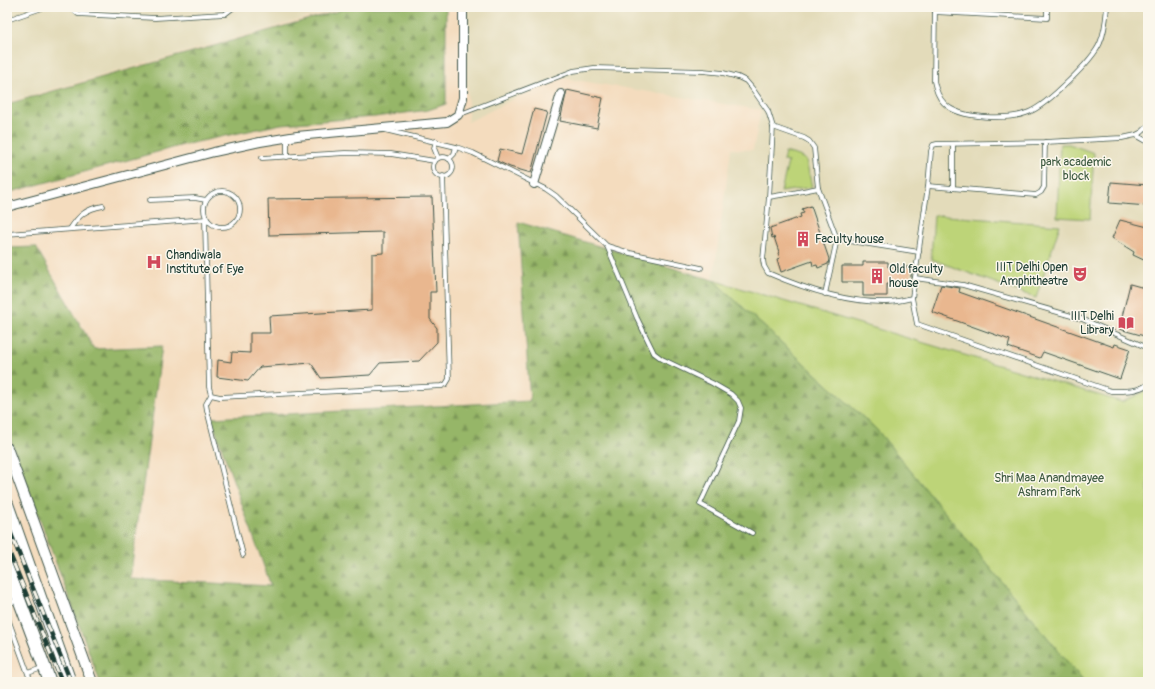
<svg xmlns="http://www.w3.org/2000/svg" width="1155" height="689" font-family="Pangolin,sans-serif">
<defs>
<pattern id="forest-firs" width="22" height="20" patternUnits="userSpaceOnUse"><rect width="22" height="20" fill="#96b668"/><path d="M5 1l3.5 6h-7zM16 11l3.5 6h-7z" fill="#7a9556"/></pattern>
</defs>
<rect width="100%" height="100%" fill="#fbf7ec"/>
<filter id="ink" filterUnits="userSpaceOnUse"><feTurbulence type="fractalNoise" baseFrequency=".025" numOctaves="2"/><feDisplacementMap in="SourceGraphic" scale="8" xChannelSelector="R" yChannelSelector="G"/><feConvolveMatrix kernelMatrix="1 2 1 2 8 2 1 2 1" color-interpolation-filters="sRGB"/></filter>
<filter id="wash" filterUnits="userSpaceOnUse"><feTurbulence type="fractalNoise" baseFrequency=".012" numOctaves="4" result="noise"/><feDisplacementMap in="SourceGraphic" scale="16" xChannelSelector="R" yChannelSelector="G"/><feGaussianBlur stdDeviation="0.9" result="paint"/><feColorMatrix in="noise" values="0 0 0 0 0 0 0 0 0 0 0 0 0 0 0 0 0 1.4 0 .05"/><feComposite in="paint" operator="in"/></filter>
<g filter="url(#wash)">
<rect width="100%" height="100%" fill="#f4dcbe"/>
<g fill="#e3dbba">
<path d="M7,7H341L338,9L7,102Z"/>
<path d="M470,7H1148V391L1123,404L713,280L731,149L753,150L761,110L557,77L468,122L466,11Z"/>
</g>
<g fill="#bdd478" stroke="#6e8856">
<path d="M1060,144H1069L1094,153L1090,219L1057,217Z"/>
<path d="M785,152L799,156L806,160L812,187L781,192L788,162L783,161Z"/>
<path d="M934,215L1060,225L1036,298L931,259Z"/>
<path d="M713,280L1122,402L1148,390V682H1084L877,430Z"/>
</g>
<g fill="url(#forest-firs)" stroke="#5a7a4e">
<path d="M344,7H446V104L428,110L375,117L281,124L183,145L7,193V104L338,11Z"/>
<path d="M518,222L713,280L877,430L1084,682H100L7,430V248L36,247L94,349L162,346L130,579L271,586L211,418L530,401Z"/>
</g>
<g id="blocks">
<g fill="#e9b78f">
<path d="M567,90L603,98L597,128L560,121Z"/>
<path d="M534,109L547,112L531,173L510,167L497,161L500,149L522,154Z"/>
<path d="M1111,182L1148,185V206L1109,203Z"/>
<path d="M432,197L436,292H430V319L437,328V342L419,361L380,363L370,375L321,378L311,363L260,367L248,381L217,377L218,360L231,362L232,352L250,353V333H270L269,316L372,310V254L383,253V232L269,235L268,199Z"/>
<path d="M811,206L829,259L828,264L818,268L817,265L813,266L812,261L781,272L777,259L780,258L778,253L779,252L774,237L772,238L770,228L801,217L800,214L804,213L802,209Z"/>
<path d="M1120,220L1148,227V262L1133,255L1134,252L1112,238Z"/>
<path d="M863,262H888V267H912L910,285L887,284V296H863V282H842V266H863Z"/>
<path d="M1130,284L1148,289V337L1119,329Z"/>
<path d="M941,285L960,288L959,292L1114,347L1115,344L1130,349L1120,379L1043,352L1040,358L1008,347L1010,340L932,312Z"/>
</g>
</g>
</g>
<g filter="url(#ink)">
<use href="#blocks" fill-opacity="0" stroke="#3f5549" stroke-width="1"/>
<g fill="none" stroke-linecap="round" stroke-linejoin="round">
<defs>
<g id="service">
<path d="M70,7L78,14L155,18L225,14L234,7"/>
<path d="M935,7L934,81C936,90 938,97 944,103C959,120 1010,120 1029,112C1047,105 1093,60 1100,43C1105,32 1106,19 1107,7"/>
<path d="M935,12L1047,18V7"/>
<path d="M7,20L45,7"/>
<path d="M458,115L573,71L594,68L703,71L723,73L738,77L746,81L752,88L768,111L773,127L769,197L763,260L764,266L768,273C805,289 847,303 887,302C895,302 904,300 912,298L917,324L1111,391C1125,391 1137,392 1148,384"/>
<path d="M773,127L804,138L809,141L814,148L818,188L837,239L919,252"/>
<path d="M385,130L456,147L473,153L546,189L556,196L607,246L637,318L654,353L662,359L712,383L731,394L738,401L741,408L739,421L700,504L752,533"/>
<path d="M1136,135L1148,142"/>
<path d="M287,138V157"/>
<path d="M436,141L434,148L438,158"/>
<circle cx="443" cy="167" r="10"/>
<path d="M262,158L345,153L391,154L435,161"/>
<path d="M449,159L454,154L456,147"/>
<path d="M928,186L1036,195L1041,192L1044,187L1045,142"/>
<path d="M953,188V144"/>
<circle cx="222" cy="209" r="18"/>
<path d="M769,197L793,193L818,188"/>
<path d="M150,200L195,198L206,200"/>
<path d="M205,219L209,387L211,395L220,397L442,386L446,384L449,379L443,176"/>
<path d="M70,229C79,215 86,209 103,206"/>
<path d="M7,234L207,219"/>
<path d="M607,246L630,253L701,268"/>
<path d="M915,278L963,285L1082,319L1148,348"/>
<path d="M825,294L837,239"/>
<path d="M912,298L928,186L931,151L933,145L937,144L1045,142L1122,138L1136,135L1142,132L1148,126"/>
<path d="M211,395L206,404L207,410L243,555"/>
<path d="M7,604L18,600"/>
<path d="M7,616L31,682"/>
<path d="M28,673L42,668"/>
</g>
<g id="minor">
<path d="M534,184L561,94"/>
<path d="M7,207L214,152L260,142L297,136L447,122L458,115L463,98V12L464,7"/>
</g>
<path id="tertiary" d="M7,448L92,682"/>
<g id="secondary">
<path d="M7,504L70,682"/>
<path d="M7,567L50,682"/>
</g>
</defs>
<use href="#service" stroke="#3f5549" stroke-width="5.5"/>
<use href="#minor" stroke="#3f5549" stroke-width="10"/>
<use href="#tertiary" stroke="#3f5549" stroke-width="12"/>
<use href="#secondary" stroke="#3f5549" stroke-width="14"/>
<use href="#service" stroke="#fff" stroke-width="4"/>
<use href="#minor" stroke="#fff" stroke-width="8"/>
<use href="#tertiary" stroke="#fff" stroke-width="10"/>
<use href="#secondary" stroke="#fff" stroke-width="12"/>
<defs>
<g id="rail">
<path d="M7,524L71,682"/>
<path d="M7,547L62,682"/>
</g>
</defs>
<use href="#rail" stroke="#1f3d34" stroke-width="4.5"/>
<use href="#rail" stroke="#fbf7ec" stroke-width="3" stroke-dasharray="9" stroke-linecap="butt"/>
</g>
</g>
<defs>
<symbol id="building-bare" viewBox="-9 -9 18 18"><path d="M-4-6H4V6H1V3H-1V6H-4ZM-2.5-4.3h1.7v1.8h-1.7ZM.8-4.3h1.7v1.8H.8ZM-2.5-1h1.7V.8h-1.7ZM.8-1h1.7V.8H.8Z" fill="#d1495b" stroke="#fbf7ec" stroke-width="2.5" paint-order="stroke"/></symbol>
<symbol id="hospital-bare" viewBox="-9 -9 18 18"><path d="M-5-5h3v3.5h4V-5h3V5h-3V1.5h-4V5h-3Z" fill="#d1495b" stroke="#fbf7ec" stroke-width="2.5" paint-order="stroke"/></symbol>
<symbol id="theatre-bare" viewBox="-9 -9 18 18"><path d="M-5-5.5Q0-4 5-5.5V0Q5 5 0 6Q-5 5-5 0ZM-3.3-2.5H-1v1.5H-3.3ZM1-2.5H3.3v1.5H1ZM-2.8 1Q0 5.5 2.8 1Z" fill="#d1495b" stroke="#fbf7ec" stroke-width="2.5" paint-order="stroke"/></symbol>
<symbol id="library-bare" viewBox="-9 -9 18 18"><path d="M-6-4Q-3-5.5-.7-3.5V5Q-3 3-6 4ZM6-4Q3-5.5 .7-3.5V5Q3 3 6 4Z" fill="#d1495b" stroke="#fbf7ec" stroke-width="2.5" paint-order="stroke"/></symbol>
</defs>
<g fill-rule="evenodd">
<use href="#building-bare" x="792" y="228" width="22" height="22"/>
<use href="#hospital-bare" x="143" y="251" width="22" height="22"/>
<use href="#theatre-bare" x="1069" y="263" width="22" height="22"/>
<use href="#building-bare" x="866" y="265" width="22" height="22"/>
<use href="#library-bare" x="1115" y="312" width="22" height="22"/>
</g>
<g text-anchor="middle" stroke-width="3" stroke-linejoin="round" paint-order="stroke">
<g font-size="12" fill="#3f5b42" stroke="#fbf7ec">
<text x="1076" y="166">park academic<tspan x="1076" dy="14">block</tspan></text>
<text x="1049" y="482">Shri Maa Anandmayee<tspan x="1049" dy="14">Ashram Park</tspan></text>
</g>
<g font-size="12" fill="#1f3d34" stroke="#fbf7ec" text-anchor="start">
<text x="815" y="243">Faculty house</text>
<text x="166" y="259">Chandiwala<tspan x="166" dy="14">Institute of Eye</tspan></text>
<text x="1068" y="271" text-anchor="end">IIIT Delhi Open<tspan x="1068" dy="14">Amphitheatre</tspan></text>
<text x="889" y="273">Old faculty<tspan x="889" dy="14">house</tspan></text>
<text x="1114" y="320" text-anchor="end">IIIT Delhi<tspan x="1114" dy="14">Library</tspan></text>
</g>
</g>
<rect width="1155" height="689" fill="none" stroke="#fbf7ec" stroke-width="24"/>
</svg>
